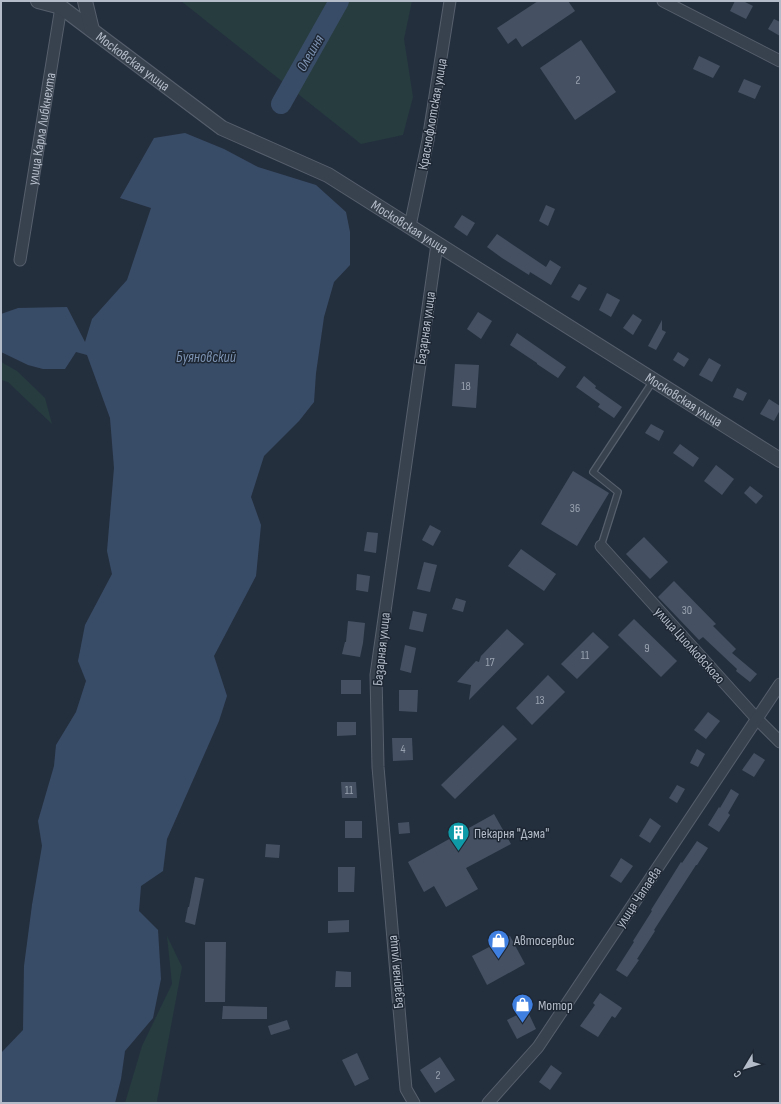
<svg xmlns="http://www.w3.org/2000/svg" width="781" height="1104" font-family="'Sofia Sans Condensed',sans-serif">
<rect width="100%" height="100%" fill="#242f3e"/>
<g fill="#263c3f">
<path d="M181,1H412L404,39L413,97L403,135L361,144Z"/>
<path d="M1,362L17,371L45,398L52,424L8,382L1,380Z"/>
<path d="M167,936L182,967L157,1101L158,1103H125L142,1046L172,984Z"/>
</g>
<path fill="#394c67" d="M185,133L224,149L258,167L316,185L346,212L350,232V265L334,282L324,317L316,373L314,402L299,421L264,456L251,497L261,525L256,576L214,656L227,696L219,721L167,839L163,871L141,886L139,911L158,930L161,979L153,1018L125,1051L121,1079L115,1103H1V1053L23,1030L24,966L32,905L42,846L38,821L54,766L56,745L76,712L86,681L78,661L85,625L112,574L107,551L114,468L110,418L87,355L76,352L65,369H43L28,365L1,352V314L18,308L67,307L85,342L92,319L127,280L151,208L120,198L154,138Z"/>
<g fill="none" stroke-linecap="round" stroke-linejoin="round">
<path stroke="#394c67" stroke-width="20" d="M281,104L339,1"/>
</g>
<g fill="#455162">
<path d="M538,1H568L575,11L522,47L516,38L508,44L497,28Z"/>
<path d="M735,1H743L753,6L746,19L730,11Z"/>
<path d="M774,19L780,22V36L768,29Z"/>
<path d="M581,40L616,92L575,120L540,68Z"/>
<path d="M699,56L720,66L713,78L693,69Z"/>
<path d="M744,79L761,86L755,99L738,92Z"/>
<path d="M546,205L555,209L548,226L539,221Z"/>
<path d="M462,215L475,223L467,236L454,227Z"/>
<path d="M497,234L546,267L550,260L561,267L551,285L530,272L529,275L502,258L487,247Z"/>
<path d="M579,284L587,288L579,301L571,297Z"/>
<path d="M607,293L620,300L611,317L599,310Z"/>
<path d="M478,312L492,321L481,339L467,329Z"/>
<path d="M633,314L642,320L633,335L623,328Z"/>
<path d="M662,320V330L666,332L656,350L648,346Z"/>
<path d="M517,333L566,367L558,378L537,364V363L510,345Z"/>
<path d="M678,352L689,359L684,367L673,360Z"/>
<path d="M709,358L721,365L712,382L699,375Z"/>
<path d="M455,364L479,365L476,408L452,406Z"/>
<path d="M584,376L596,386L595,388L622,407L614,418L598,407L600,404L576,387Z"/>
<path d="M737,388L747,393L743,401L733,397Z"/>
<path d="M769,399L780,406V410L774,421L760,414Z"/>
<path d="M651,424L664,431L659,441L645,433Z"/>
<path d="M680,444L699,458L693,467L673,453Z"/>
<path d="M716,465L734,479L722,495L704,481Z"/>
<path d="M573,471L609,493L577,546L541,524Z"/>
<path d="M750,486L763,496L756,504L744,493Z"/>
<path d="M430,525L441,531L433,546L422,540Z"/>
<path d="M367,532L378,533L376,553L364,551Z"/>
<path d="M644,537L668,562L650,579L626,554Z"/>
<path d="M521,549L556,574L544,591L508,566Z"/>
<path d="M424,562L437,565L430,592L417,589Z"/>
<path d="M357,574L370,576L368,592L356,590Z"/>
<path d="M674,581L716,624L713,626L736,649L732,653L757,674L750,682L736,671L737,669L703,637L699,640L658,597Z"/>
<path d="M456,598L466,601L463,612L452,609Z"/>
<path d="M413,611L427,614L423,632L409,629Z"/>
<path d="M634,619L677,661L661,677L618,635Z"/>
<path d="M348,621L365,623L363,643L360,657L342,654L345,642H346Z"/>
<path d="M507,629L524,644L469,700L471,685L457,682L476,661L479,662L481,656Z"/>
<path d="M593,632L609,647L577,679L561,664Z"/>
<path d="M405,645L416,648L411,673L400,670Z"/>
<path d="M548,675L565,692L532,725L516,708Z"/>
<rect x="341" y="680" width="20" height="14"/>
<path d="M399,690H418L417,712L399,711Z"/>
<path d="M708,712L720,721L706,739L694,730Z"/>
<path d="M337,722H356V735L337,736Z"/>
<path d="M503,725L517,739L455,799L441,785Z"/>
<path d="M392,738H412L413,760L393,761Z"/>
<path d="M697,749L705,754L698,767L690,763Z"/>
<path d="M754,753L765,760L754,777L742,770Z"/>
<path d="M341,782H356L357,798H342Z"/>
<path d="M677,785L685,789L677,803L669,798Z"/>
<path d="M731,789L739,794L728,813L730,815L719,832L708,825L719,807L720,808Z"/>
<path d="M494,814L511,844L466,868L478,889L446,907L434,886L424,892L408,862Z"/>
<path d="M650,818L661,826L650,843L639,836Z"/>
<rect x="345" y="821" width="17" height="17"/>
<path d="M409,822L410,833L399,834L398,823Z"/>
<path d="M697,841L708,848L697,865H696L654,930L655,931L637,959L639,960L627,977L616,970L634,942L633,941L652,911L651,910L681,862L682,863Z"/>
<path d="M266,844L280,845L279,858L265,857Z"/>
<path d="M621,858L633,866L621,883L610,876Z"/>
<path d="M338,867H355L354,892H338Z"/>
<path d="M195,877L204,879L195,925L185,922L188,907H189Z"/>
<path d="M349,920V932L328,933V921Z"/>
<path d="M510,936L525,964L487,985L472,956Z"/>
<path d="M205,942H226L225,1002H205Z"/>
<path d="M336,971L351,972V987H335Z"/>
<path d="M600,993L622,1008L615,1018L612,1016L598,1037L580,1026L595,1005L593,1003Z"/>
<path d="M223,1006L267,1007V1019H222Z"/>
<path d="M527,1010L536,1029L517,1039L507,1020Z"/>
<path d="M287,1020L290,1029L271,1035L268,1026Z"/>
<path d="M357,1053L369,1079L355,1086L342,1060Z"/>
<path d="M440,1057L455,1080L435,1093L420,1070Z"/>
<path d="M551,1065L562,1073L550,1090L539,1082Z"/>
</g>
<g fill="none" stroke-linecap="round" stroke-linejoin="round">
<defs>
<path id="service" d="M601,546L618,492L593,472L653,381"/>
<g id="minor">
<path d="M663,1L780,61"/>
<path d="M410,226L428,140L450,1"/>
<path id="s1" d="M20,260L61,7"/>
<path d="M601,546L757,719L780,742"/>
<path d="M414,1103L406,1089L378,767L376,675L437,244"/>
<path d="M488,1103L538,1047L780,684"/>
</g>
<g id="tertiary">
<path id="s2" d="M38,1L61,7L222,128L328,175L780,460"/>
<path d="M85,1L92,30"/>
</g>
</defs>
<use href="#service" stroke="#565f6c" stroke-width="8"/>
<use href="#minor" stroke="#565f6c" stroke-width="13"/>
<use href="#tertiary" stroke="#565f6c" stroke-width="16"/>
<use href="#service" stroke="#38414e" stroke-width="5.5"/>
<use href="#minor" stroke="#38414e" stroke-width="11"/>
<use href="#tertiary" stroke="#38414e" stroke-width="14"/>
</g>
<defs>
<symbol id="building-pin" viewBox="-11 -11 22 30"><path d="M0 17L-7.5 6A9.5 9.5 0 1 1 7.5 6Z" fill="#0f9aa8" stroke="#1d2633"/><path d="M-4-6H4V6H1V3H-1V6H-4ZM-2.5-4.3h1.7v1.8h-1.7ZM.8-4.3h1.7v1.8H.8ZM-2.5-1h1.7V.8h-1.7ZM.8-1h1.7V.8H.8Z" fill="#fff"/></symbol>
<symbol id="shop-pin" viewBox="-11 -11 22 30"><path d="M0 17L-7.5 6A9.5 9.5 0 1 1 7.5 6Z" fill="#3f7fe0" stroke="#1d2633"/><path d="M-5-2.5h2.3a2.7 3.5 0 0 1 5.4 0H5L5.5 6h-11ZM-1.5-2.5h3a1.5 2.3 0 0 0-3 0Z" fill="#fff"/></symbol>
</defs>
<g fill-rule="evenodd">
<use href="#building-pin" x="446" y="820" width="25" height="34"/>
<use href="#shop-pin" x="486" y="928" width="25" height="34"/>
<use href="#shop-pin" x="510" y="992" width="25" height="34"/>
</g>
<g text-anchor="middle" stroke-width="3" stroke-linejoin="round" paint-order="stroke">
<g font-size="12" fill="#98a1af">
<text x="578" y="84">2</text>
<text x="466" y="390">18</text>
<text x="575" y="512">36</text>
<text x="687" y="614">30</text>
<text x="647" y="652">9</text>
<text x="585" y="659">11</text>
<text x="490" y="666">17</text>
<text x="540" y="704">13</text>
<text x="403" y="753">4</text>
<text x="349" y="794">11</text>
<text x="438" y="1079">2</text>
</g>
<g font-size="14" fill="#b4bcc9" stroke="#1d2633">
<text dy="5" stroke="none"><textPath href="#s2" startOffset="114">Московская улица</textPath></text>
<text transform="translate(432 114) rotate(-80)" y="5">Краснофлотская улица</text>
<text dy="5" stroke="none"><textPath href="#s1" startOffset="133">улица Карла Либкнехта</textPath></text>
<text dy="5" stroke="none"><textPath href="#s2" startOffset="438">Московская улица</textPath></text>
<text transform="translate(425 328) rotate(-82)" y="5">Базарная улица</text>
<text dy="5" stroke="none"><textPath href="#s2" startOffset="762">Московская улица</textPath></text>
<text transform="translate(690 645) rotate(48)" y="5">улица Циолковского</text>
<text transform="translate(381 649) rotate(-84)" y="5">Базарная улица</text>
<text transform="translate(638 897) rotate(-56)" y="5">улица Чапаева</text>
<text transform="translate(395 972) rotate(-95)" y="5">Базарная улица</text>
</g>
<g font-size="14" fill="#b4bcc9" stroke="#1d2633" text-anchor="start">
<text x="474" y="838">Пекарня "Дэма"</text>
<text x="514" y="945">Автосервис</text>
<text x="538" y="1010">Мотор</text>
</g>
<g font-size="15" font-style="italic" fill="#7c92b1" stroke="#1d2633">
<text transform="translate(310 53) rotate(-60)" y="5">Олешня</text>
<text x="206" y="362">Буяновский</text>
</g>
</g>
<rect width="781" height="1104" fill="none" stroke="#b4bcc9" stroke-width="4"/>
<g transform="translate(745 1068) rotate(232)" stroke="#1d2633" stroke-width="3" paint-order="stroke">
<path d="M0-3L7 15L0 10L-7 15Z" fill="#b4bcc9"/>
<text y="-6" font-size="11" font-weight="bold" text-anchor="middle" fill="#b4bcc9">С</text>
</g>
</svg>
